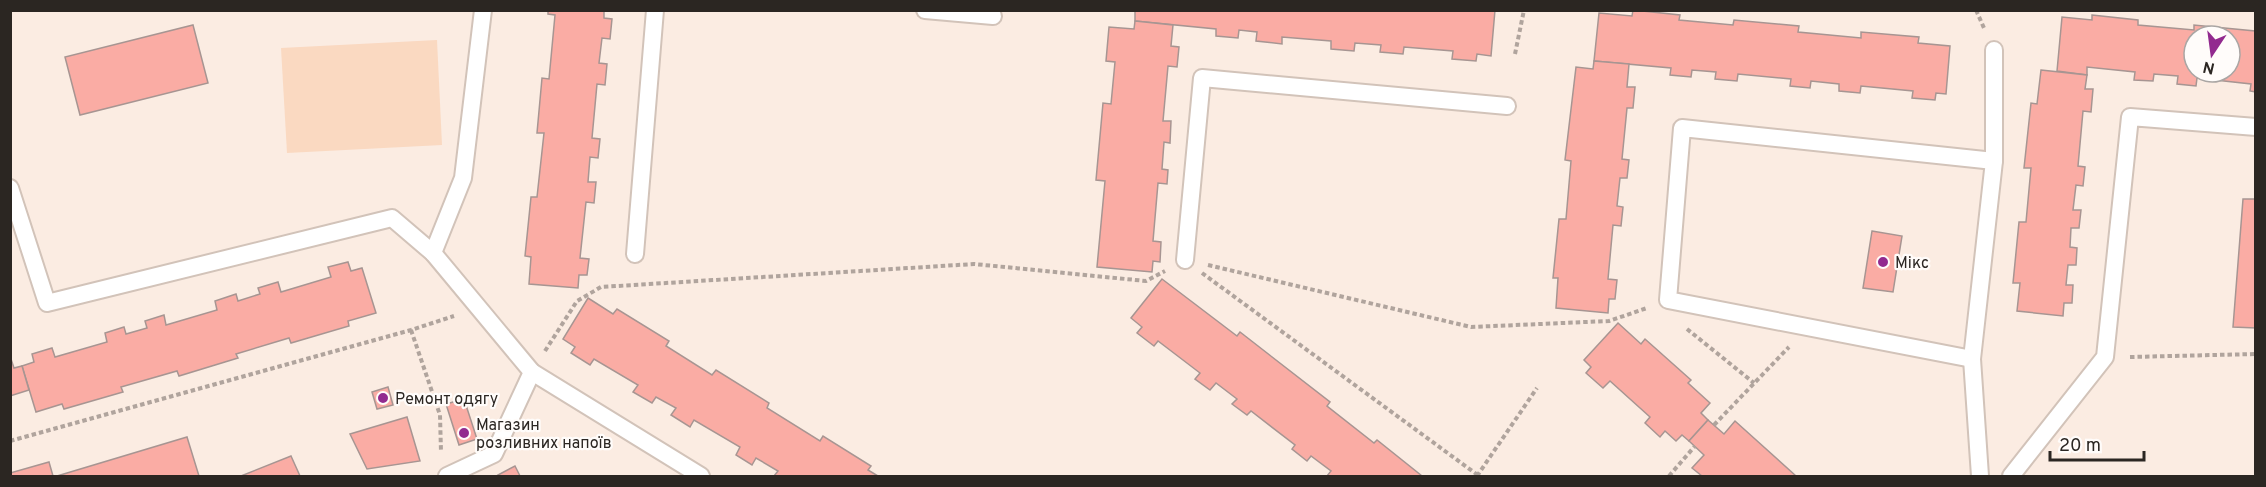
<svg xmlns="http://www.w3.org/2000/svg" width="2266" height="487" font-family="Overpass,sans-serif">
<rect width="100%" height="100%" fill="#fbece2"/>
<path fill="#fad9c1" d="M437,40L442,145L287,153L281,48Z"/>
<g fill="#faaca4" stroke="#a79592" stroke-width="1.5" fill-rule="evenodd">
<path d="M548,10H604V18L612,19L610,39L602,38L599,63L607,64L605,85L597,84L592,138L600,139L598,158L590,157L588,182H596L594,203L586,202L580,258L589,259L587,275H579L578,288L529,284L531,257L525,256L531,197H537L544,133H537L542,78L549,79L555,15L548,14Z"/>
<path d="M1135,10H1495L1491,56L1477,54L1476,61L1452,59L1453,51L1404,47L1403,54L1380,52L1381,45L1355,43L1354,51L1331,49V41L1282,37V44L1256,41L1257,32L1239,30L1238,38L1216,36V29L1135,21Z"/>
<path d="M1633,10L1680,15L1679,20L1733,25L1734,20L1799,26L1798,32L1861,38V32L1919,37L1918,43L1950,46L1946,94L1936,93L1935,100L1912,98L1913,91L1861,86L1860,93L1839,91V84L1811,81L1810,88L1790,86L1791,79L1738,74L1737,81L1715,79L1716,72L1692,70L1691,77L1670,75L1671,68L1594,61L1599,13L1632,16Z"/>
<path d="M2092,15L2138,20V25L2194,30V25L2255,31L2256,92L2250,91L2251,84L2197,78L2196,86L2177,84L2178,76L2154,74L2153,81L2134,80L2135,72L2087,67V75L2057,71L2062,17L2092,20ZM2194,36H2230V72H2194Z"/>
<path d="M1135,21L1173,25L1171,46L1179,47L1177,67L1168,66L1163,121H1171L1170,143L1164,142L1162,169L1168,170L1167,184L1158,183L1153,241L1161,242L1160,262L1153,261L1152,272L1097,267L1105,181L1096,180L1103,103L1111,104L1115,62L1106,61L1109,27L1134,29Z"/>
<path d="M193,25L208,83L80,115L65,57Z"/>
<path d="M1594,61L1629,64L1627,87H1635L1633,108H1627L1622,159L1629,160L1627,178H1620L1617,206L1623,207L1621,226L1613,225L1608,279L1617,280L1615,299H1609L1608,313L1556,308L1558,278H1553L1559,219H1566L1571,161L1565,160L1576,67L1593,69Z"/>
<path d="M2041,70L2087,75L2085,89H2093L2091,112L2083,111L2078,166L2085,167L2083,186L2076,185L2073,210H2081L2079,228H2071L2070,247L2077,248L2076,265H2068L2066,285H2073L2072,303H2064L2063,316L2017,311L2020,283H2013L2019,222H2026L2031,168H2024L2031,103L2037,104Z"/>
<path d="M2243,199H2256V328L2233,327Z"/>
<path d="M1872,231L1902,236L1893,292L1863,288Z"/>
<path d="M348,262L351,271L362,268L376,313L348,321L349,326L291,343L289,338L236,354L238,358L179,376L177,371L121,387L123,392L64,409L62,404L36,412L22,366L34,362L32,354L52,348L55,357L107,342L105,333L124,327L126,334L147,328L145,321L164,315L166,325L217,310L215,301L236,294L238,301L260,294L258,288L278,282L281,292L331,277L328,267Z"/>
<path d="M1162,279L1237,336L1240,332L1330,402L1327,406L1374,443L1377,440L1422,476H1327L1331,471L1311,456L1307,461L1292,449L1295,445L1251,411L1247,415L1232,404L1237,399L1216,383L1210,390L1195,379L1200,373L1158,341L1154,346L1137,333L1142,327L1131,318Z"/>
<path d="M588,298L613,314L617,309L669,341L666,346L712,375L716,370L769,403L767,408L820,441L823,436L871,466L868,470L878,476H774L778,471L756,458L752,465L736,455L740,447L694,420L690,427L671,415L676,408L656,397L652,403L633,392L638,385L594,359L590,365L571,353L575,347L563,339Z"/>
<path d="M1618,323L1641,344L1645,339L1691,380L1688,383L1710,403L1701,413L1708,420L1689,441L1682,435L1676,441L1665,431L1660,437L1645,423L1650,417L1610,381L1603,388L1586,373L1591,367L1584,360Z"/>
<path d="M10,356L14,368L22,366L29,390L10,396Z"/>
<path d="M388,387L393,405L377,409L372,392Z"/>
<path d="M464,399L477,439L459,445L446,404Z"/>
<path d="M407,417L420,461L367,469L350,434Z"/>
<path d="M1708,420L1724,434L1735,421L1796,476H1702L1692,468L1704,455L1689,441Z"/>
<path d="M187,437L199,476H57Z"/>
<path d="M291,456L300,476H241Z"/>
<path d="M49,462L53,476H10V473Z"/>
<path d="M515,466L520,476H499L498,475Z"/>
</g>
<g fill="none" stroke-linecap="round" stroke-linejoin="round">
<defs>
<g id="lane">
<path d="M925,10L993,16"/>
<path d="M10,188L47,303L392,218L433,253L532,372L494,454L447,476"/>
<path d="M433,253L463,178L483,10"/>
<path d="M635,254L655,10"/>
<path d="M1185,260L1202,78L1507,106"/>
<path d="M1972,359L1668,300L1682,128L1994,161"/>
<path d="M532,372L701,476"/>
<path d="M1980,476L1972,359L1994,161V50"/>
<path d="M2011,476L2105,357L2130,117L2256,127"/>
</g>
</defs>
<use href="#lane" stroke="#d2c3b9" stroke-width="20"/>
<g stroke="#b0a49d" stroke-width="4" stroke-dasharray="4.5 3" stroke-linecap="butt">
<path d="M1976,10L1984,28"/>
<path d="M1515,54L1524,10"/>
<path d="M1208,265L1471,327L1609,321L1647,308"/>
<path d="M1202,273L1479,476"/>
<path d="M1687,329L1754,383"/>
<path d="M411,330L440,415L441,452"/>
<path d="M545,351L577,301L601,287L974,264L1146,281L1165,271"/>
<path d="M2130,357L2256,354"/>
<path d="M1714,425L1789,347"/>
<path d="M10,441L411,330L454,316"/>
<path d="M1477,476L1537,388"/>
<path d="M1669,476L1695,446"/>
</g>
<use href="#lane" stroke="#fff" stroke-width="16"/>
</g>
<g fill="#922a8f" stroke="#fffcfa" stroke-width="2">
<circle cx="1883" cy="262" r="6"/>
<circle cx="383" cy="398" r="6"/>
<circle cx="464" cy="433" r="6"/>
</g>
<g text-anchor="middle" stroke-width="4.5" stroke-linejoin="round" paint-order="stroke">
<g font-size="16" fill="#2b2622" stroke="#fffcfa" text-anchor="start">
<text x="1895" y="268">Мікс</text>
<text x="395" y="404">Ремонт одягу</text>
<text x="476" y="430">Магазин<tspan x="476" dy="18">розливних напоїв</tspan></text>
</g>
</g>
<rect width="2266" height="487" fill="none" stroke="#2b2622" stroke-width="24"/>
<g transform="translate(2212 54) rotate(193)"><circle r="28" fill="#fffcfa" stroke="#aaa6a4" stroke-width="1.5"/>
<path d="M0-4.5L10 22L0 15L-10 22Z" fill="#922a8f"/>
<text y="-9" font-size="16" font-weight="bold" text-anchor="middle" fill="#2b2622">N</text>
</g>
<path d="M2050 451v9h94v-9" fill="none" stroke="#2b2622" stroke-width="3"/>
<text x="2059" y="451" font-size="18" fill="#2b2622" stroke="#fffcfa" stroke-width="4.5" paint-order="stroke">20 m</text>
</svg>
